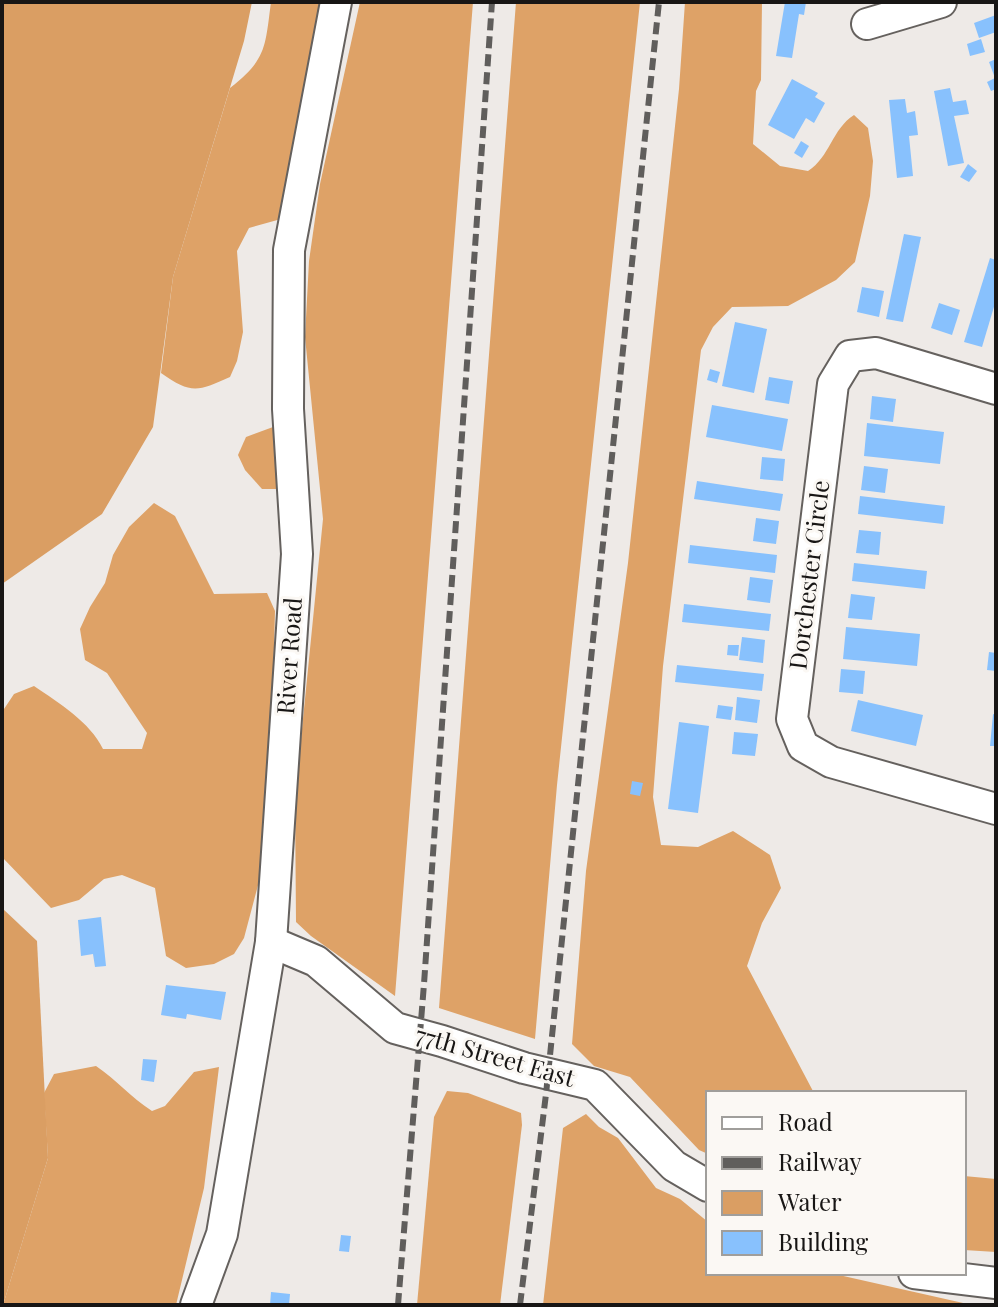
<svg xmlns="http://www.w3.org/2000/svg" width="998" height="1307" font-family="'Playfair Display',serif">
<rect width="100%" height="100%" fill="#eeeae7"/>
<g fill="#dea267">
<path d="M271,2H322L281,219L249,228L237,251L243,332L237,361L230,377C197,392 191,394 161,373L173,277L230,88C267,59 265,47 271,2Z"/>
<path d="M360,2H473L395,996L311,936L296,922L295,799L323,519L305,337L309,261L320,184Z"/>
<path d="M516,2H640L557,785L535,1039L439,1008Z"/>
<path d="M685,2H762L761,80L756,91L753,144L780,166L808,171C830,157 832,129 854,115L868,128L873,161L870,196L855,262L836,280L788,306L732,307L713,327L701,350L663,666L653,797L661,845L698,847L733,831L770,855L781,888L762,923L747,966L814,1093H708V1154L699,1150L630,1077L594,1066L572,1044L586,871L628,563L679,89Z"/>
<path d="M273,427L280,439L278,489H262L245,470L238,455L246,437Z"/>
<path d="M154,503L175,516L214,594L267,593L275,611L272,719L261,874L244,938L234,954L214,964L186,968L166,956L155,888L122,875L104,879L79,900L51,908L2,857V712L14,694L34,686C59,703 90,722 103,749H142L147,733L107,673L85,660L80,629L90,607L105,583L113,555L129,527Z"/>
<path d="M96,1066C117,1080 130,1097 152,1111L165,1106L194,1072L219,1067L204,1188L176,1305H3L48,1158L44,1093L54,1074Z"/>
<path d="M447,1091L468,1093L521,1113L522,1125L500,1305H417L434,1117Z"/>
<path d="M586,1114L599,1127L618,1138L656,1188L680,1199L708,1222V1273H830L972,1305H543L563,1128Z"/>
<path d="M964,1176L996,1179V1252L964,1250Z"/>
</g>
<g fill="#da9e63">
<path d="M2,2H252L244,41L173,277L153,427L102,514L2,584Z"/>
<path d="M2,908L37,941L48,1158L3,1305Z"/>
</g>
<g fill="#88c1fd">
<path d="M785,2H806L804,15L799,14L792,58L776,56Z"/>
<path d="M996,15V32L979,38L974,23Z"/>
<path d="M981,39L985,52L970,56L967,44Z"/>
<path d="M996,59V89L991,91L987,82L995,78L989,62Z"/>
<path d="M792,79L818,93L815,97L825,103L814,123L806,118L794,139L768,125Z"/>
<path d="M950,88L953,102L966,100L969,114L954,116L964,163L948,166L934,91Z"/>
<path d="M905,99L907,113L915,111L918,135L909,136L913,176L897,178L889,100Z"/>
<path d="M801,141L809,146L802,158L794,153Z"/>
<path d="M968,164L977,171L969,182L960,177Z"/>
<path d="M904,234L921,237L903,322L886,319Z"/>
<path d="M990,258L996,260V300L982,347L964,342Z"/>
<path d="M862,287L884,291L879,317L857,312Z"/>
<path d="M939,303L960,310L952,335L931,328Z"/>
<path d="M735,322L767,329L754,393L722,386Z"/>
<path d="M710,369L720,372L717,383L707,380Z"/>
<path d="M769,377L793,381L789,404L765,400Z"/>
<path d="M872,396L896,399L893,422L870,419Z"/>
<path d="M712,405L788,419L782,451L706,437Z"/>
<path d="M867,423L944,432L940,464L864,456Z"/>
<path d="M762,457L785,459L783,481L760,479Z"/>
<path d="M864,466L888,469L885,493L861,490Z"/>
<path d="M697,481L783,494L780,511L694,499Z"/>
<path d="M860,496L945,506L943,524L858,514Z"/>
<path d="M756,518L779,521L776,544L753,541Z"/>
<path d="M859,530L881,532L879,555L856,553Z"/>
<path d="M690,545L777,555L775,573L688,563Z"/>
<path d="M854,563L927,571L925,589L852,581Z"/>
<path d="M750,577L773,580L770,603L747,600Z"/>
<path d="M851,594L875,597L872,620L848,618Z"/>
<path d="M684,604L771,614L769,631L682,622Z"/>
<path d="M846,627L920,634L917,666L843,659Z"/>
<path d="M742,637L765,640L763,663L739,660Z"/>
<path d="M728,645H739L738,656L727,655Z"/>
<path d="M989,652L996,653V671L987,670Z"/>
<path d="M677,665L764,674L762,691L675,682Z"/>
<path d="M841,669L865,671L863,694L839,692Z"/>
<path d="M737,697L760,700L757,723L735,720Z"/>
<path d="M858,700L923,715L916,746L851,731Z"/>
<path d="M718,705L733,707L731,720L716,718Z"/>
<path d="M993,714L996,715V746H990Z"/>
<path d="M679,722L709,726L698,813L668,809Z"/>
<path d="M734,732L758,734L755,756L732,754Z"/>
<path d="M632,781L643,783L640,796L630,794Z"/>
<path d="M101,917L106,966L95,967L93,954L81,956L78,920Z"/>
<path d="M166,985L226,992L221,1020L187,1014L186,1019L161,1015Z"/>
<path d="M143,1059L157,1060L154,1082L141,1080Z"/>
<path d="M341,1235L351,1236L349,1252L339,1251Z"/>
<path d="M271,1292L290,1294L289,1305H270Z"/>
</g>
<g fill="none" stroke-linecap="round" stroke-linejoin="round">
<defs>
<g id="minor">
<path d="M867,24L941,2"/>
<path d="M996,389L876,353L850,356L833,384L792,719L803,746L831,762L996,809"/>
<path d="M271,942L316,961L395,1028L442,1041L524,1068L595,1085L674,1166L708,1186"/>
<path d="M914,1273L996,1283"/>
<path d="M196,1305L222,1234L271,942L297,554L288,409L289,250L336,2"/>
</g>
</defs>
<use href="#minor" stroke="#65615e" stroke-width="34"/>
<use href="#minor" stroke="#fff" stroke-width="30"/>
<g stroke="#605e5c" stroke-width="6" stroke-dasharray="12 6" stroke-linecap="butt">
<path d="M398,1305L424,984L492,2"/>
<path d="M520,1305L546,1094L659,2"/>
</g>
</g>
<g text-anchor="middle" stroke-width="6" stroke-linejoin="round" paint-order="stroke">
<g font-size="24" fill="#181615" stroke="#fbf8f4">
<text transform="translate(810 575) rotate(-83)" y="8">Dorchester Circle</text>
<text transform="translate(290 656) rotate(-86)" y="8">River Road</text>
<text transform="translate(495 1057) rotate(16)" y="8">77th Street East</text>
</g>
</g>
<rect width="998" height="1307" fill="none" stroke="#181615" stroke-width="8"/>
<rect x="706" y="1091" width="260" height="184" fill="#fbf8f4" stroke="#a09e9b" stroke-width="2"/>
<rect x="722" y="1117" width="40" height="12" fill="#ffffff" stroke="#a09e9b" stroke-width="2"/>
<text x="778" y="1131" font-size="24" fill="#181615">Road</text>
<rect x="722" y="1157" width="40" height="12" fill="#605e5c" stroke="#a09e9b" stroke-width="2"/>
<text x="778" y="1171" font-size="24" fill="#181615">Railway</text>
<rect x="722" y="1191" width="40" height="24" fill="#da9e63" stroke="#a09e9b" stroke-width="2"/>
<text x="778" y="1211" font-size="24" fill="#181615">Water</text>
<rect x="722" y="1231" width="40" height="24" fill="#88c1fd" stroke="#a09e9b" stroke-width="2"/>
<text x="778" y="1251" font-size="24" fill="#181615">Building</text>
</svg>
